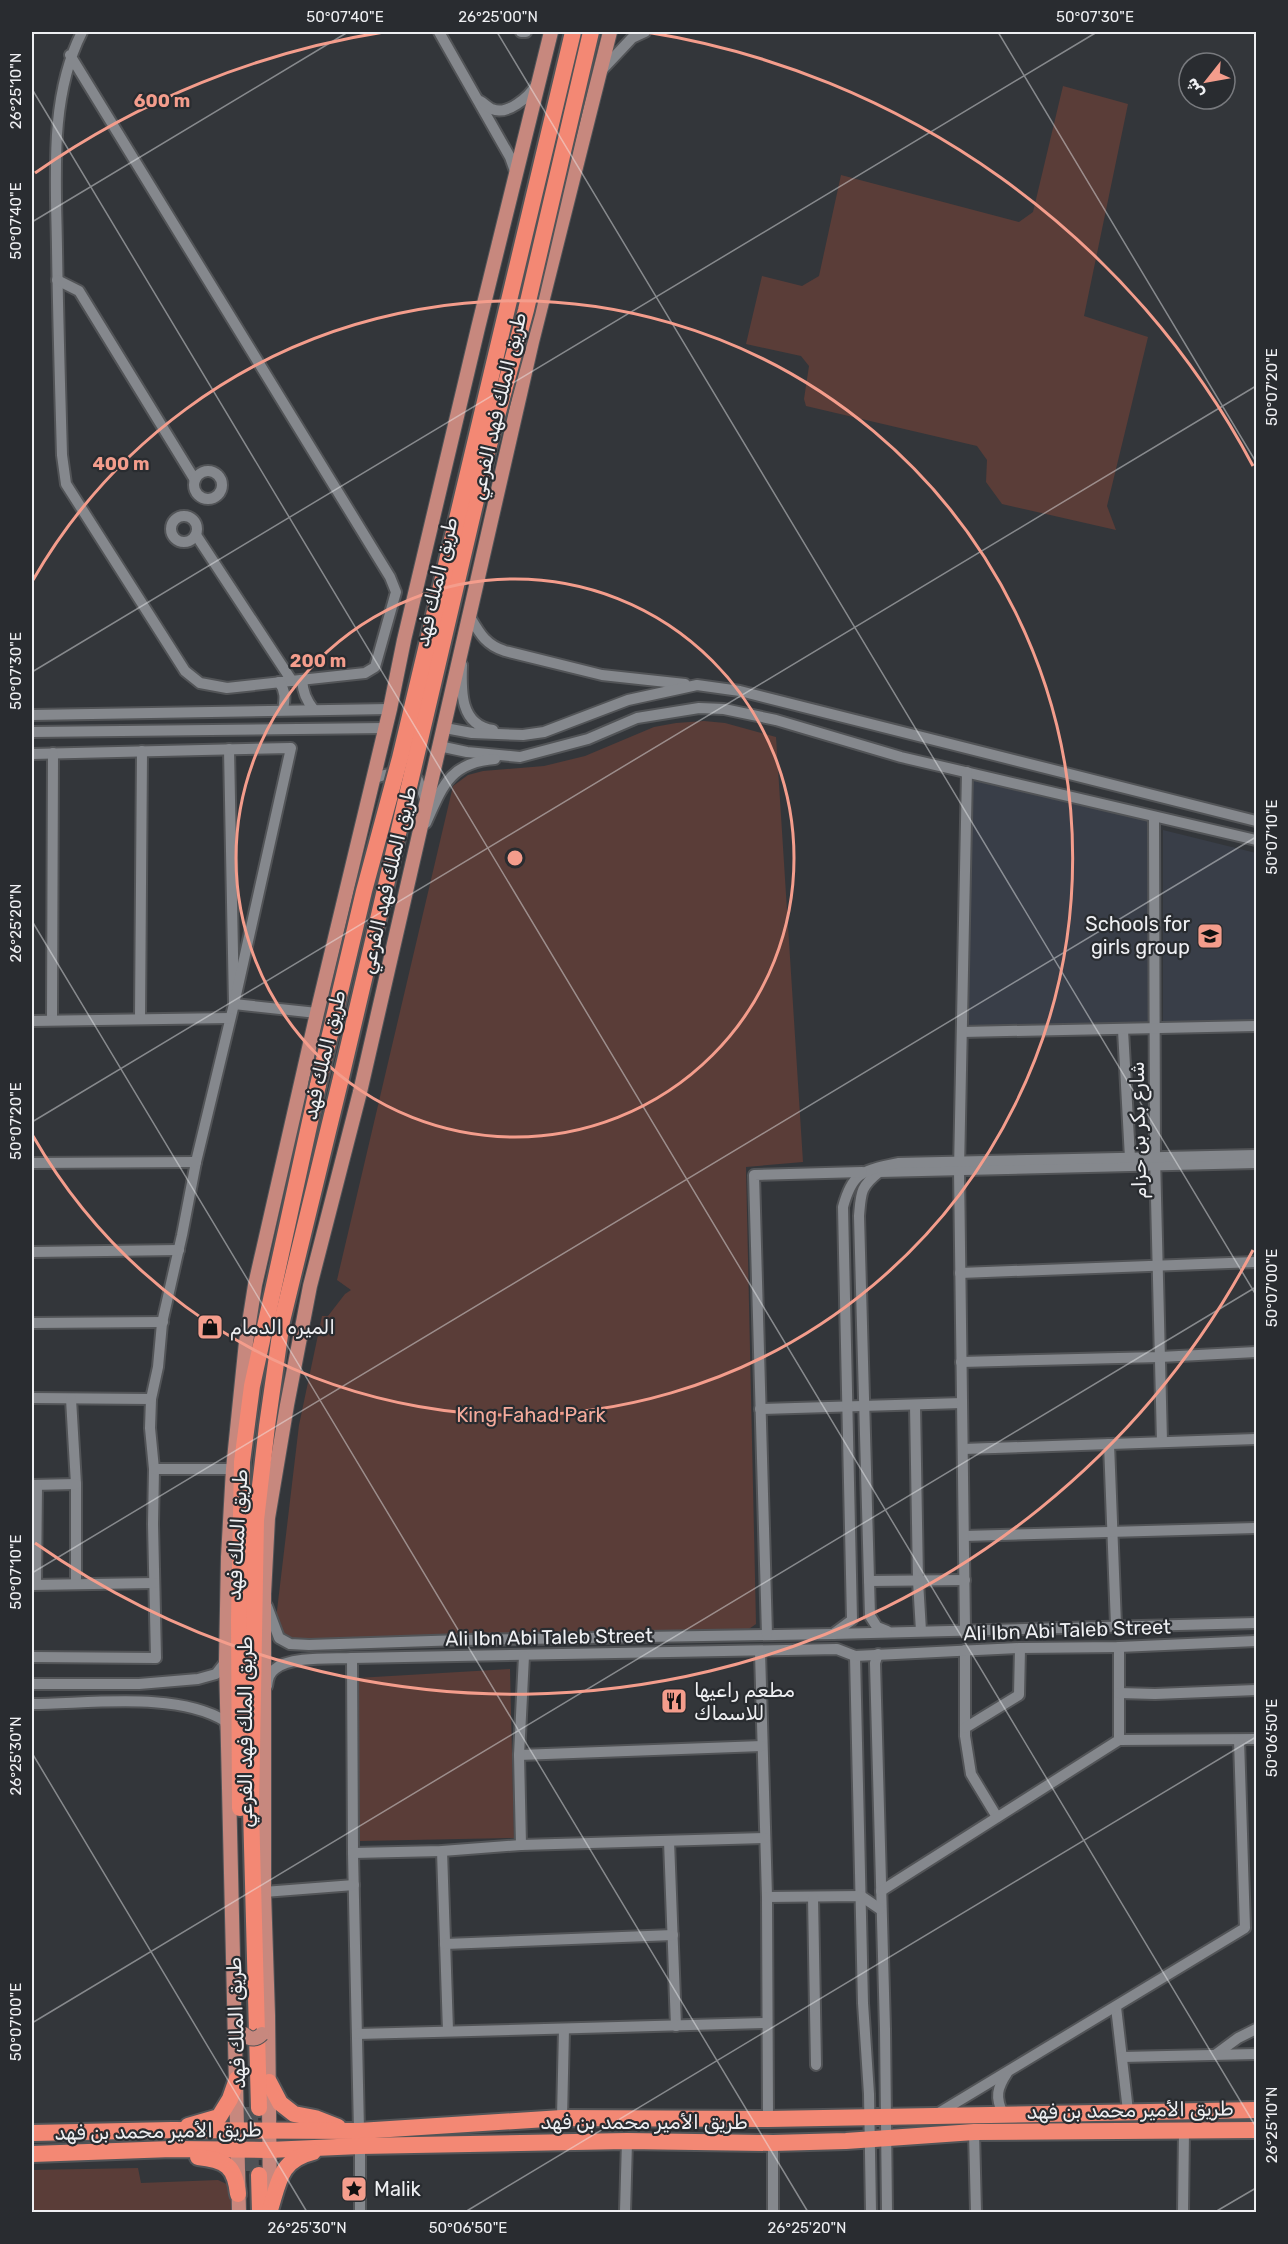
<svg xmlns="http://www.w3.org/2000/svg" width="1288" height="2244" font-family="Rubik,'Noto Naskh Arabic',sans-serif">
<rect width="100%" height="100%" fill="#33363a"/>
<g fill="#393e48">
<path d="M967,772L1154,817L1155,1029L962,1032Z"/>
<path d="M1163,830L1256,853V1020L1163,1024Z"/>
</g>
<g fill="#5a3d38">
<path d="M1063,86L1128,104L1084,316L1148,337L1107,506L1116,530L1002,504L986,482L987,460L977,446L806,406L804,399L809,366L801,356L746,344L762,276L802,286L819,276L841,175L1019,222L1033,212Z"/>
<path d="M704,721L725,723L776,737L803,1162L746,1167L756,1624L746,1631L290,1640L284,1638L276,1619L299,1425L322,1316H328L345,1294L351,1290L337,1280L453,786L468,775L483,771L544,766L585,756L654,727L676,723Z"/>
<path d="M510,1669L514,1838L360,1841L357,1678Z"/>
<path d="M138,2168L141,2183L218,2180L231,2186L232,2212H32V2170Z"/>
</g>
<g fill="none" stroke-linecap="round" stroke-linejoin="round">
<path stroke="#4f5256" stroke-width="16" stroke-dasharray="16 8" stroke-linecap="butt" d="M250,2107L251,2175"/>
<defs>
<g id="minor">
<path d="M439,32L510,157L516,174"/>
<path d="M521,32H526"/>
<path d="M70,55L390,577L396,592L375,667L365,673L227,688L200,683L185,671L66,484L62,455C60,386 58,317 57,248C56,177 49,97 82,32"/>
<path d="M600,72L632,38L645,32"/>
<path d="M480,101C484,103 488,108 492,109C507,116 529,97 536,85"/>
<path d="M57,280L79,291L195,480"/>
<circle cx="208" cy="485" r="14"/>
<circle cx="184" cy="529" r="13"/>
<path d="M196,535L292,681"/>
<path d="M470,617C480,634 486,645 505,651L602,675L685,684"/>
<path d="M462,665C461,691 460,725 493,730"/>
<path d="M302,680C303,692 306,700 314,710"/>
<path d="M279,682C286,691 285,699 283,710"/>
<path d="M32,715L390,709"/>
<path d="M445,728L472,733L523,735L544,732L628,700L697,685L740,691L1256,821"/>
<path d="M32,732L386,728"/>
<path d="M439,746L467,752L520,757L588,739L637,718L699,708L724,709L776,720L901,757L1256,840"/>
<path d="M229,749L234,1004L317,1013"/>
<path d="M32,754L291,748L234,1004L196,1162L182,1235L162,1323L158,1367L151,1399L150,1428L154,1469L153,1524L156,1658L32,1657"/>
<path d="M374,779C390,771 402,773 418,780L426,801"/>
<path d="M1154,817L1155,1157L1162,1442"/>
<path d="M426,823C442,787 450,762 495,759"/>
<path d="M140,1019L142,751"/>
<path d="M52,1020L53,753"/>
<path d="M32,1021L230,1018"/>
<path d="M1123,1030L1130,1158"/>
<path d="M962,1032L1256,1026"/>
<path d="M32,1163L196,1162"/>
<path d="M32,1252L179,1250"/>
<path d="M960,1273L1256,1262"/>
<path d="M32,1323L163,1322"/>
<path d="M961,1362L1160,1357L1256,1352"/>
<path d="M32,1398L151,1399"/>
<path d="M71,1399L76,1484V1584"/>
<path d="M915,1405L918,1581L921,1631"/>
<path d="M760,1409L962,1403"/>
<path d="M1109,1444L1116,1625"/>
<path d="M963,1449L1256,1439"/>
<path d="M154,1469H233"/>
<path d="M32,1485L76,1484"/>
<path d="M964,1536L1256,1528"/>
<path d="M869,1581L965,1580"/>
<path d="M36,1584L37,1485"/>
<path d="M32,1585L154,1583"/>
<path d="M267,1606L279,1638L290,1644L309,1645L462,1640L832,1634L1256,1623"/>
<path d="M965,1629L959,1170L967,772"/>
<path d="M887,1631L877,1627L870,1616L859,1216C861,1193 860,1187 879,1172L1256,1163"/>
<path d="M833,1634L852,1620L843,1207C853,1170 864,1171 898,1163L1256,1155"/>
<path d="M767,1635L754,1175L862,1172"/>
<path d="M1119,1647V1740"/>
<path d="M965,1650V1736L971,1774L997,1817"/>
<path d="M760,1652L767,1897L768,2119"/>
<path d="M878,1654L875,1663L885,2029L887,2212"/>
<path d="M855,1656L863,2003L869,2094L871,2212"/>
<path d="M352,1658L353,1853L359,2131"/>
<path d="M32,1684H139L198,1679L216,1674L226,1661"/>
<path d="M267,1686C268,1679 269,1673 275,1669C290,1656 332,1659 352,1658L837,1649L855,1656L1020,1648L1119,1647L1256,1641"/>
<path d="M1119,1693L1155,1694L1256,1690"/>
<path d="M32,1704C88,1704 177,1691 225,1721L227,1731"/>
<path d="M965,1728L1019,1695L1020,1648"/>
<path d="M519,1755L762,1746"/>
<path d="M669,1841L676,2026"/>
<path d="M521,1845L519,1755L524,1656"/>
<path d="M442,1851L448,2031"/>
<path d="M353,1853L442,1851L521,1845L765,1838"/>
<path d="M881,1891L1119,1740L1256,1739"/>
<path d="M264,1892L354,1885"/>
<path d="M767,1897L861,1896L880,1909"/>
<path d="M813,1897L816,2065"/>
<path d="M445,1944L673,1935"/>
<path d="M1116,2007L1128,2111"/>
<path d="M357,2034L767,2023"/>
<path d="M1215,2055L1238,2038L1256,2029"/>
<path d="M1122,2057L1256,2054"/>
<path d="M937,2114L1245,1928L1239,1740"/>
<path d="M1003,2114C995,2097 997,2088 1007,2073"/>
<path d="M562,2118L564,2029"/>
<path d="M974,2132L976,2212"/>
<path d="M360,2146V2212"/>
<path d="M625,2212L627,2141"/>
<path d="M773,2212V2143"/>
<path d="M1183,2212L1184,2131"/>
</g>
<g id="major">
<path d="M270,2198L268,2015L264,1892V1594L268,1518L287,1405L310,1286L360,1092L532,342L610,32"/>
<path d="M239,2212L226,1661L228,1557L233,1469L246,1342L255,1285L317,1013L390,709L404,640L478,328L551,32"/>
</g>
<g id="highway">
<path d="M240,1808L239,1620L242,1462L252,1386L318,1085"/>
<path d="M269,2082L280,2103L294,2114L315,2118L338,2127"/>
<path d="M259,2108L251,1809L256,1520L267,1426L282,1321L340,1082"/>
<path d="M188,2126L219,2117L230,2099L237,2079"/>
<path d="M32,2133L172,2130L359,2131L562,2118L768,2119L1256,2110"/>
<path d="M32,2154L172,2149L269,2150L360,2146L627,2141L773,2143L846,2141L974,2132L1256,2130"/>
<path d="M198,2157C226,2160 235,2166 238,2194"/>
<path d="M259,2175L260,2212"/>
<path d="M270,2210C279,2181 280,2160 313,2152"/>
</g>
</defs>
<use href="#minor" stroke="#525457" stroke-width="14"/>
<use href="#major" stroke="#525457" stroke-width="16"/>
<use href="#highway" stroke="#525457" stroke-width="20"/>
<use href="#minor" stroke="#85888d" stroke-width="10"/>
<use href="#major" stroke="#c7887e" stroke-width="14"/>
<use href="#highway" stroke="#f38874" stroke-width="16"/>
<defs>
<path id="major-bridge" d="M244,2034C250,2040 256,2040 262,2034"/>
<g id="highway-bridge">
<path d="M340,1082L488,449L526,310L591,32"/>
<path d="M318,1085L364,891L400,758L573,32"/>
</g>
</defs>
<use href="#major-bridge" stroke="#525457" stroke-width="16" stroke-linecap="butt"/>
<use href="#highway-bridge" stroke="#525457" stroke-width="20" stroke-linecap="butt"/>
<use href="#major-bridge" stroke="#c7887e" stroke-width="14"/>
<use href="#highway-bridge" stroke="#f38874" stroke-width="16"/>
</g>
<path fill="none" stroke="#eeeff2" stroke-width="1.5" stroke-opacity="0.45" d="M497,32L1256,1295M998,32L1256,462M32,89L1256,2127M32,222L348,32M32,672L1097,32M32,921L808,2212M32,1122L1256,386M32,1573L1256,837M32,1753L307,2212M32,2023L1256,1287M465,2212L1256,1737M1215,2212L1256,2188"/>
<g fill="none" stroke="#f49d8c" stroke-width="3">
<circle cx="515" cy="858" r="279"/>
<path d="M33 580A557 557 0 1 1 33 1136"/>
<path d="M1253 1250A836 836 0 0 1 35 1543M35 173A836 836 0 0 1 384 32M646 32A836 836 0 0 1 1253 466"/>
</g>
<defs>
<symbol id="school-square" viewBox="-11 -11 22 22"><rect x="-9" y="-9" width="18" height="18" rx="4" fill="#f49d8c" stroke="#292c30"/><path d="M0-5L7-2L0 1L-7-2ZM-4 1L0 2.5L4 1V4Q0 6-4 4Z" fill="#111"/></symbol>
<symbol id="shop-square" viewBox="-11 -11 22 22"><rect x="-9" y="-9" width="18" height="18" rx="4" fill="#f49d8c" stroke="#292c30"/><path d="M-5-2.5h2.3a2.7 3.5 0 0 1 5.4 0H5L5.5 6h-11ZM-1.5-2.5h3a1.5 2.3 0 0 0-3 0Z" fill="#111"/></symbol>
<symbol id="restaurant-square" viewBox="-11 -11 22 22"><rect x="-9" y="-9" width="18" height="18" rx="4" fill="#f49d8c" stroke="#292c30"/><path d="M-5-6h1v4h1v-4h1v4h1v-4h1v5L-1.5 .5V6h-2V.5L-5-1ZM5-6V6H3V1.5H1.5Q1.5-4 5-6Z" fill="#111"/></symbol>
<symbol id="sight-square" viewBox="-11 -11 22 22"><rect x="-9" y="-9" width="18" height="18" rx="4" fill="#f49d8c" stroke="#292c30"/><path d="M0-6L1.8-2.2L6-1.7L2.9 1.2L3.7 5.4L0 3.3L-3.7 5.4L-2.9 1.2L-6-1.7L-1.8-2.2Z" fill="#111"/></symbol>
</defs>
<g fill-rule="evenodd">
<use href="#school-square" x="1195" y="921" width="30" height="30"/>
<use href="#shop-square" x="195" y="1312" width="30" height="30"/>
<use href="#restaurant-square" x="659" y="1686" width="30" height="30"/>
<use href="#sight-square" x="339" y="2174" width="30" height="30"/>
</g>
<g text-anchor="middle" stroke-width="4.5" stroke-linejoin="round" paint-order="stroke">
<g font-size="20" fill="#eeeff2" stroke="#292c30">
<text transform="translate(498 406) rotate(-77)" y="7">طريق الملك فهد الفرعي</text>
<text transform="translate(436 582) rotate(-77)" y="7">طريق الملك فهد</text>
<text transform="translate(388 880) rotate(-77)" y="7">طريق الملك فهد الفرعي</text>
<text transform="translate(324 1055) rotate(-77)" y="7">طريق الملك فهد</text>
<text transform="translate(1138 1130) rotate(-91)" y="7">شارع بكر بن حزام</text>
<text transform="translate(237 1535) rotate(-87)" y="7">طريق الملك فهد</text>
<text transform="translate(1067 1630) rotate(-2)" y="7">Ali Ibn Abi Taleb Street</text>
<text transform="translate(549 1637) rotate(-1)" y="7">Ali Ibn Abi Taleb Street</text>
<text transform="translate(245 1732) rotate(-90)" y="7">طريق الملك فهد الفرعي</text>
<text transform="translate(236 2023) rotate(-92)" y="7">طريق الملك فهد</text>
<text transform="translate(1130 2110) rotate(-1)" y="7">طريق الأمير محمد بن فهد</text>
<text x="644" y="2129">طريق الأمير محمد بن فهد</text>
<text transform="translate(158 2131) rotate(-1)" y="7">طريق الأمير محمد بن فهد</text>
</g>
<g font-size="20" fill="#eeeff2" stroke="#292c30" text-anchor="start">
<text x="1190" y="931" text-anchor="end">Schools for<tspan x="1190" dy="23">girls group</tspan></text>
<text x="230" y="1334">الميره الدمام</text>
<text x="694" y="1697">مطعم راعيها<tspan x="694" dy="23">للاسماك</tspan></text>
<text x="374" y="2196">Malik</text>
</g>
<g font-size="20" fill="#f5ab9c" stroke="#292c30">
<text x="531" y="1422">King Fahad Park</text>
</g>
</g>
<circle cx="515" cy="858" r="9" fill="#f49d8c" stroke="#292c30" stroke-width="3"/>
<g font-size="18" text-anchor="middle" font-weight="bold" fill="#f49d8c" stroke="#292c30" stroke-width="4.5" stroke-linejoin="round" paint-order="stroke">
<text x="162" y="107">600 m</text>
<text x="121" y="470">400 m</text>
<text x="318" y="667">200 m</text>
</g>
<rect width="1288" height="2244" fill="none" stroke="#292c30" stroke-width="66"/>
<g transform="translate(1207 81) rotate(239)"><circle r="28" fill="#292c30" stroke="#787a7e" stroke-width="1.5"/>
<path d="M0-4.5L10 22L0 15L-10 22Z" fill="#f49d8c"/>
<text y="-9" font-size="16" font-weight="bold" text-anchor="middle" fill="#eeeff2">ش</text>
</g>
<rect x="33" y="33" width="1222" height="2178" fill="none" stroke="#eeeff2" stroke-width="2"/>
<g font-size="15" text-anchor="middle" fill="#eeeff2">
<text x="345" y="22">50°07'40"E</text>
<text x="498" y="22">26°25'00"N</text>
<text x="1095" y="22">50°07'30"E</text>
<text transform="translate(16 91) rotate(-90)" y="5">26°25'10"N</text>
<text transform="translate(16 221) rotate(-90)" y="5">50°07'40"E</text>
<text transform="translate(1272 387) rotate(-90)" y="5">50°07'20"E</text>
<text transform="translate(16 671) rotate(-90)" y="5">50°07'30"E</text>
<text transform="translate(1272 837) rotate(-90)" y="5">50°07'10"E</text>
<text transform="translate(16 923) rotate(-90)" y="5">26°25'20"N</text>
<text transform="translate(16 1121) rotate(-90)" y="5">50°07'20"E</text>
<text transform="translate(1272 1288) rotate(-90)" y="5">50°07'00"E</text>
<text transform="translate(16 1572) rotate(-90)" y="5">50°07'10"E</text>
<text transform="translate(1272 1738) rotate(-90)" y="5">50°06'50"E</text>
<text transform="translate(16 1756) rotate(-90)" y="5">26°25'30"N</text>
<text transform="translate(16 2022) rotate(-90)" y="5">50°07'00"E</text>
<text transform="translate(1272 2125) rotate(-90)" y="5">26°25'10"N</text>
<text x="307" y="2233">26°25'30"N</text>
<text x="468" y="2233">50°06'50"E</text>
<text x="807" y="2233">26°25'20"N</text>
</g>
</svg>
